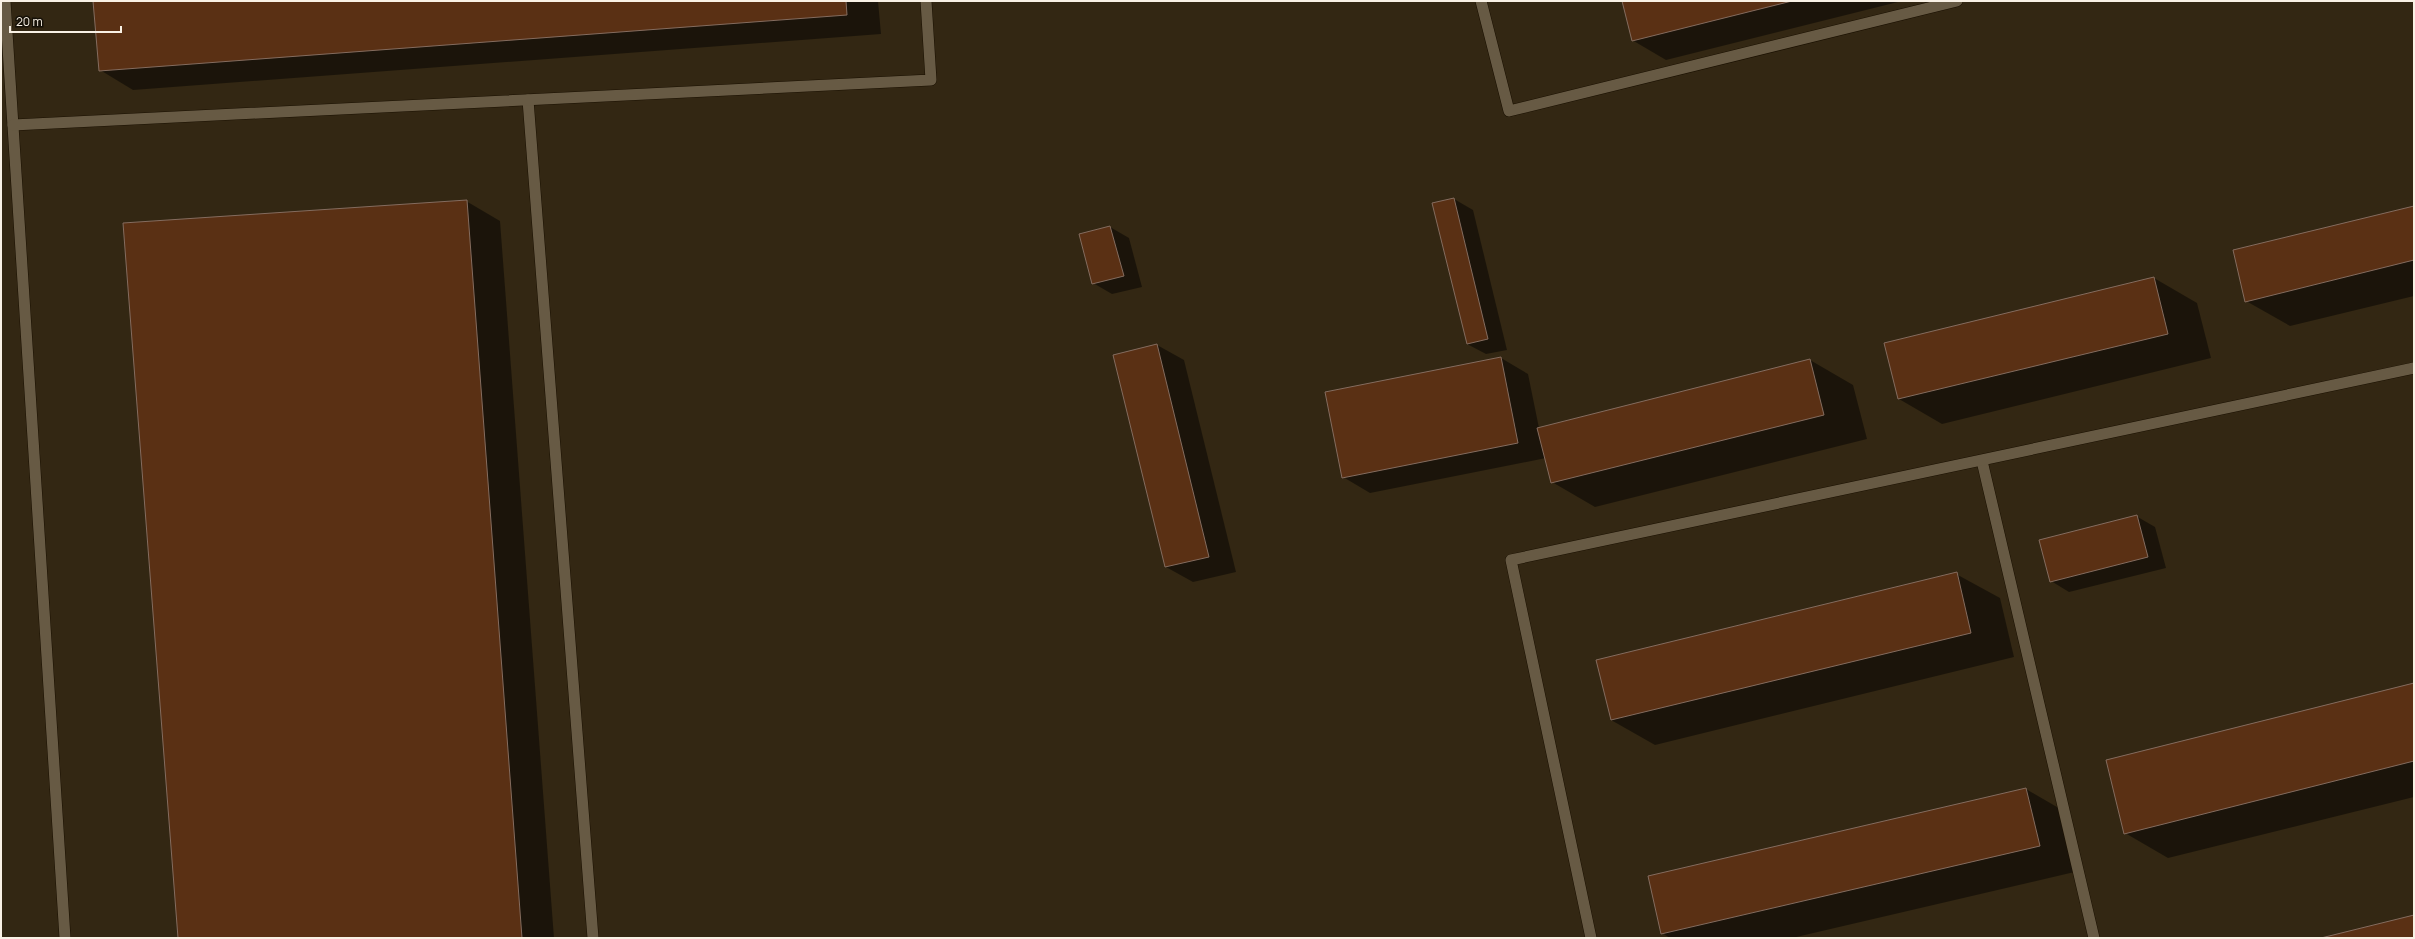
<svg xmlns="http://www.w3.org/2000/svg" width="2415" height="939" font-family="Manrope,sans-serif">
<rect width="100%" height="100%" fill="#332713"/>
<g fill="#0007">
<path d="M94,1H878L881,34L133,90L100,70Z"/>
<path d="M1623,1H1902L1666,60L1632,40Z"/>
<path d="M1454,199L1473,210L1507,350L1486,354L1467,344Z"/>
<path d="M466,201L500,221L554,938H179Z"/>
<path d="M2414,207V296L2290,326L2246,301Z"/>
<path d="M1110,227L1129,238L1142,287L1112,294L1093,283Z"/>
<path d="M2154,278L2197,303L2211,358L1942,424L1899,399L1885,344Z"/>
<path d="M1157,345L1184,360L1236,572L1193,582L1166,567Z"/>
<path d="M1501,358L1528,374L1539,428L1810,360L1853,385L1867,439L1595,507L1552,482L1546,458L1370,493L1343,477Z"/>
<path d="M2136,516L2155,527L2166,568L2069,592L2051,581Z"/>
<path d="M1956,574L2000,598L2014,657L1655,745L1611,720Z"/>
<path d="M2414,684V797L2168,858L2125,833Z"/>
<path d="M2026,789L2069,814L2083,870L1792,938H1670L1662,933Z"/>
</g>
<g fill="#5a3014" stroke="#846c5f">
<path d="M93,1H846L847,15L99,71Z"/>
<path d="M1622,1H1792L1632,41Z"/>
<path d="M1454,198L1488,339L1467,344L1432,203Z"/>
<path d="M467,200L522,938H178L123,223Z"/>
<path d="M2414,206V260L2245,302L2233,250Z"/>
<path d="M1110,226L1124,276L1092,284L1079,234Z"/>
<path d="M2154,277L2168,334L1898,399L1884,343Z"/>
<path d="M1157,344L1209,557L1165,567L1113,355Z"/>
<path d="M1501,357L1518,443L1342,478L1325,392Z"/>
<path d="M1810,359L1824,415L1551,483L1537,428Z"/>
<path d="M2137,515L2148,557L2050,582L2039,540Z"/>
<path d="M1957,572L1971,633L1611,720L1596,660Z"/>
<path d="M2414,683V761L2124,834L2106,760Z"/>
<path d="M2026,788L2040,846L1661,934L1648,876Z"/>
<path d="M2414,915V938H2321Z"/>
</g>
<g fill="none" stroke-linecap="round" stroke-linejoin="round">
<defs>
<g id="service">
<path d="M5,1L65,938"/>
<path d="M1481,1L1509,111L1957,1"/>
<path d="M528,100L593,938"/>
<path d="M13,125L931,80L926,1"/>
<path d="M1982,461L2094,938"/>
<path d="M1591,938L1511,560L2414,368"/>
</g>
</defs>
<use href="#service" stroke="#1a1000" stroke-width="12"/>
<use href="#service" stroke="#675a44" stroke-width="11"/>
</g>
<rect width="2415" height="939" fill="none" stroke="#f9f1e5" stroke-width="4"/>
<path d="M10 26v6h111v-6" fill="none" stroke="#f9f1e5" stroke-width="2"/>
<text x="16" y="26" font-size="12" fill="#f9f1e5" stroke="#161108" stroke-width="3" paint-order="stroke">20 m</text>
</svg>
